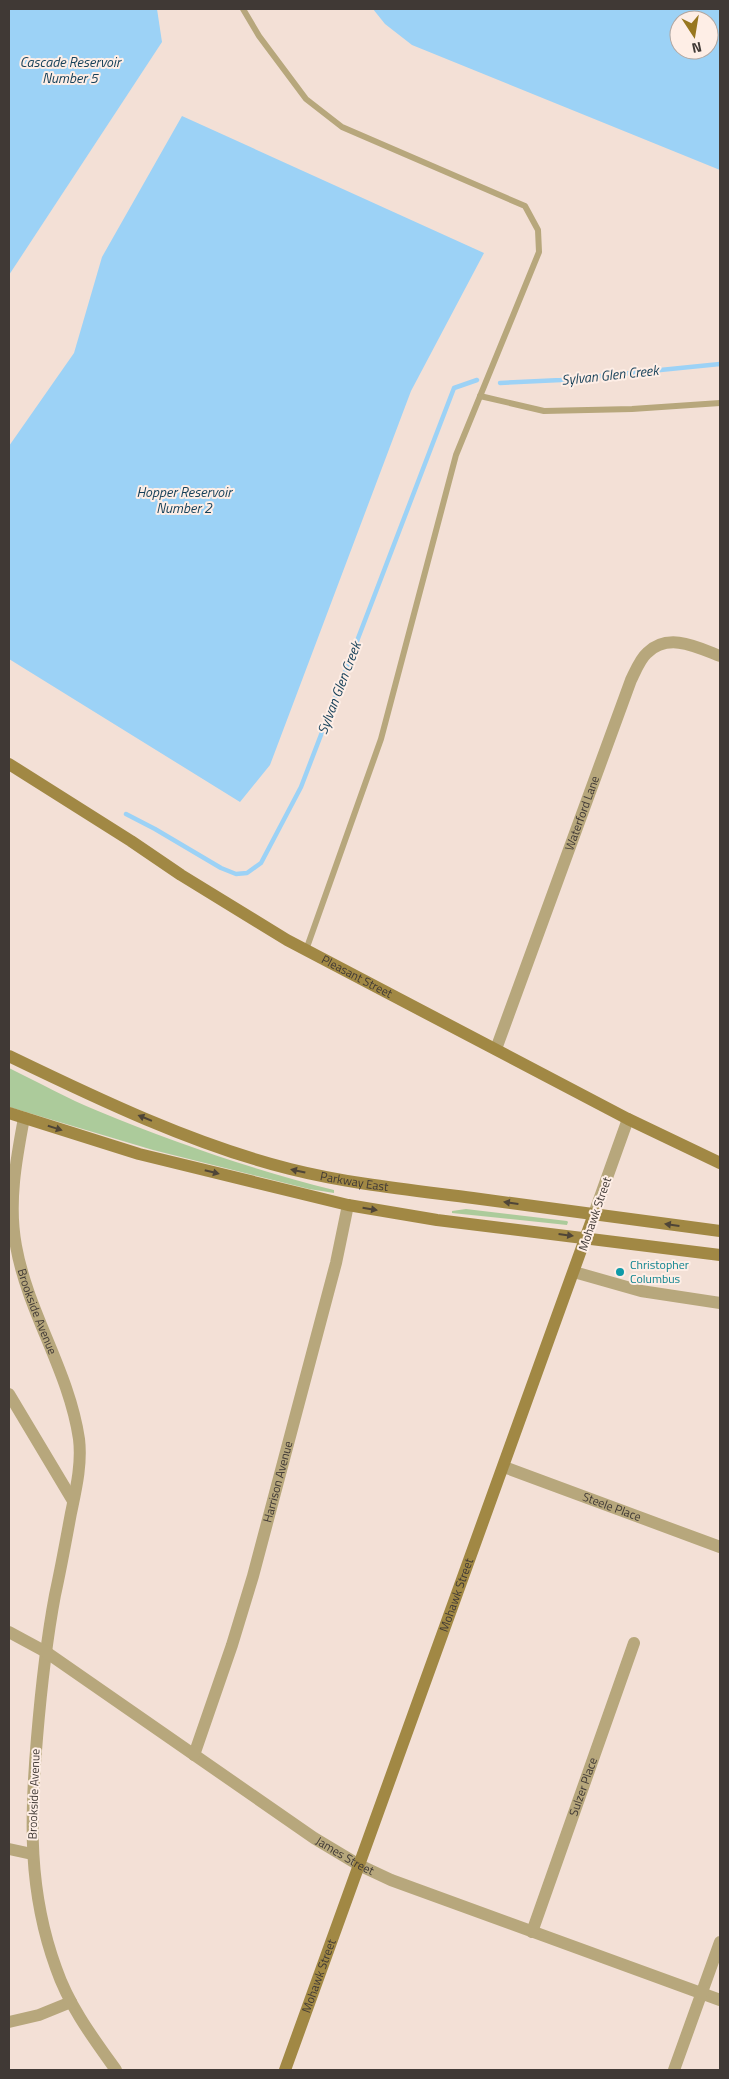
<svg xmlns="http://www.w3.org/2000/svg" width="729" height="2079" font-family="'Titillium Web',sans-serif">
<rect width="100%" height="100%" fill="#f3e0d6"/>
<g fill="#accb9b">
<path d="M9,1068C38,1082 68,1099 98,1111C175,1143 254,1170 334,1190V1193L309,1189L153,1150L9,1107Z"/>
<path d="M466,1209L567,1221L568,1222L567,1225L452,1213V1211Z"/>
</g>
<g fill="#9cd2f6" fill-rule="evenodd">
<path d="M9,9H157L162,42L9,275Z"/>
<path d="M373,9H720V170L412,45L385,24ZM679,20H709V50H679Z"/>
<path d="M182,116L484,253L411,391L270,765L240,802L9,659V446L74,353L102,257Z"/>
</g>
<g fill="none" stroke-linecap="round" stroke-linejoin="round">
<g stroke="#9cd2f6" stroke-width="4.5">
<path d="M500,383L561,380L720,364"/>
<path d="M126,814L155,829L221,868L236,874L247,873L261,863L301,787L454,388L477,380"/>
</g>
<g stroke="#b7a77c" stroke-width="6">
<path d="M243,9L259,36L306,99L342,127L525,206L538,230L539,252L456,455L381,739L306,950"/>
<path d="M480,396L544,411L632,409L720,403"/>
</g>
<g stroke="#b7a77c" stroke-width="12">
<path id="s1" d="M496,1049L631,680C635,672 640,659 647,653C668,632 697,647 720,656"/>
<path id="s2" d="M24,1118C16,1160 8,1204 16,1246C28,1313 69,1371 79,1439C82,1464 76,1489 71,1513C66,1540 61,1568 55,1595C46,1643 41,1690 37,1738C30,1819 28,1891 56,1968C69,2006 93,2038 116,2070"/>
<path d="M594,1214L628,1119"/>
<path d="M574,1272L641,1291L720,1303"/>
<path d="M9,1394L73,1501"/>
<path id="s3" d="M504,1467L720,1547"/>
<path id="s4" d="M9,1632L46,1652L314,1838L359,1865L391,1880L720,2000"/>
<path id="s5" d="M194,1755L232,1645L253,1576L336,1263L348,1205"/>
<path d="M9,1849L32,1854"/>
<path id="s6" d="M532,1932L634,1643"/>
<path d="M9,2022L39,2015L71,2002"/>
<path d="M674,2070L720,1942"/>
</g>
<g stroke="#a18844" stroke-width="12">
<path id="s7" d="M9,764L131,841L181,875L287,940L628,1119L720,1163"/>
<path id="s8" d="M9,1056C98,1099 194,1145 290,1169C350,1184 411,1190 473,1198C555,1209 638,1220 720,1231"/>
<path d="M9,1113L139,1154L348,1205L437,1220L720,1255"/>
<path id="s9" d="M285,2070L594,1214"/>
</g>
</g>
<defs><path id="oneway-solid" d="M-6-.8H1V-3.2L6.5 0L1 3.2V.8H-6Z" transform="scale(1.25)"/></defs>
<g fill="#4f4537">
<use href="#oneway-solid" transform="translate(145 1118) rotate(-158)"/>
<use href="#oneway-solid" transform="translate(55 1128) rotate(17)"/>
<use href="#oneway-solid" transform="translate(298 1171) rotate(-168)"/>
<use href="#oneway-solid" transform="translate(212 1172) rotate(14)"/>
<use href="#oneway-solid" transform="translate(511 1203) rotate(-172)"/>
<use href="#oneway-solid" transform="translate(370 1209) rotate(9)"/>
<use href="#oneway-solid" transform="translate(672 1225) rotate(-172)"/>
<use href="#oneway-solid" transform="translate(566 1235) rotate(7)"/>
</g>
<circle fill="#0f9aa8" stroke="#feeee6" stroke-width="2" cx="620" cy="1272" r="5"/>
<g text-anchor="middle" stroke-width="4" stroke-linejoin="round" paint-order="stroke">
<g font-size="12" fill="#403935" stroke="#feeee6">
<text dy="4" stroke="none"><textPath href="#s1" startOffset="251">Waterford Lane</textPath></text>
<text dy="4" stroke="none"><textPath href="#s7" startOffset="408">Pleasant Street</textPath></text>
<text dy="4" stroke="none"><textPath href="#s8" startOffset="369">Parkway East</textPath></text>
<text transform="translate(595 1214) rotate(-71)" y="4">Mohawk Street</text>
<text dy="4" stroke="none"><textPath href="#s2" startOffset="198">Brookside Avenue</textPath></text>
<text dy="4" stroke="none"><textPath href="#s5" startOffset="286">Harrison Avenue</textPath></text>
<text dy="4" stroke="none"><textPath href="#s3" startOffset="115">Steele Place</textPath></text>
<text dy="4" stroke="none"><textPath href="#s9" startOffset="505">Mohawk Street</textPath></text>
<text dy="4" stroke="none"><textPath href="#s6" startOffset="154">Sulzer Place</textPath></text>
<text transform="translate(34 1794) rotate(-88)" y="4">Brookside Avenue</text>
<text dy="4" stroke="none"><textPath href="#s4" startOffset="404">James Street</textPath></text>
<text dy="4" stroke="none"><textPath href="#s9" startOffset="100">Mohawk Street</textPath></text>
</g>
<g font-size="12" fill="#0d838f" stroke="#feeee6" text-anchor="start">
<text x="630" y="1269">Christopher<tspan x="630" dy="14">Columbus</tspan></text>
</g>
<g font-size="14" font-style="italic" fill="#143f58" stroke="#feeee6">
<text x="70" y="67">Cascade Reservoir<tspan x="70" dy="16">Number 5</tspan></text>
<text transform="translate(610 375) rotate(-6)" y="5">Sylvan Glen Creek</text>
<text x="184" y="497">Hopper Reservoir<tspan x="184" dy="16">Number 2</tspan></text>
<text transform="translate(339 688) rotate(-69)" y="5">Sylvan Glen Creek</text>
</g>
</g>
<rect width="729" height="2079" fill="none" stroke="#403935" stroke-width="20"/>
<g transform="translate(694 35) rotate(168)"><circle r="24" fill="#feeee6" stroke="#b2a69f"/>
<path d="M0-4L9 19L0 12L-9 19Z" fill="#987720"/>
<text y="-8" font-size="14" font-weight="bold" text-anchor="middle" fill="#403935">N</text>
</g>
</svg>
